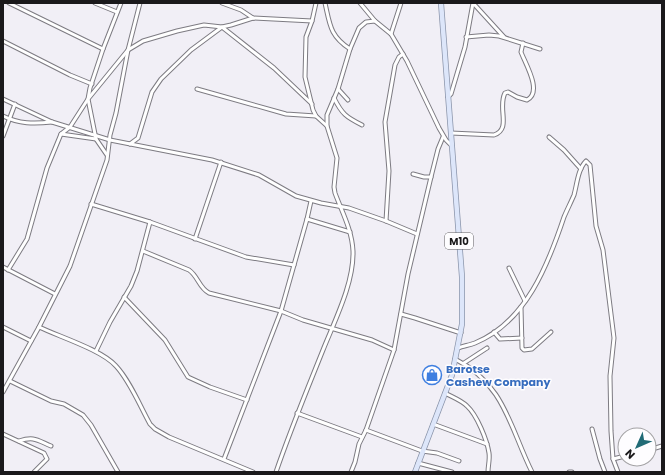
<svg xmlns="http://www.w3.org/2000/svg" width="665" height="475" font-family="Poppins,sans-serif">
<rect width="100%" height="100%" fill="#f1eff6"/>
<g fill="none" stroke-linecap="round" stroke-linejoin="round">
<defs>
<g id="minor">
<path d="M9,3L103,49"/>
<path d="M95,3L117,12"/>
<path d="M222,3L241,10L253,18"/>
<path d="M316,3L312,21L306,37L305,77L313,110L316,116L327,126"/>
<path d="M325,3C330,25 330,36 350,49"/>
<path d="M360,3L375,21L391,34L407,61L439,128L446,140L452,146"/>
<path d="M473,3L504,37"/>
<path d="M391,34L401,3"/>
<path d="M466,37L489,35L499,36L540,49"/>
<path d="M3,41L70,75L92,84"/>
<path d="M197,89L286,114L316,116"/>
<path d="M338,89L348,100"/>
<path d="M448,97L451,94L465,47L473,3"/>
<path d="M334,98C342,114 346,117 362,125"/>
<path d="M3,99L52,122L110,140L212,160L259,175L296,196L321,203L349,208L386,221L417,234"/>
<path d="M3,116C19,124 34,124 52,122"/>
<path d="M451,133L494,135C512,129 497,108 505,93L508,92L517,97L527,100C543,92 525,63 521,52L523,43"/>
<path d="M61,134L96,139"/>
<path d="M3,136L15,104"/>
<path d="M549,137L564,150L581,169"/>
<path d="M130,144L138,138L152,92L161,79L191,50L222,27L231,25L253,18L312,21"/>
<path d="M107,155L96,139L88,99L128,50L143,41L177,31L204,25L222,27L274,68L312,104"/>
<path d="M413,174L424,177H431"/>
<path d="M91,204L150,222L246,257L294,265"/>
<path d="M307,219L311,201"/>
<path d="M386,221L389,171L385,122L395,65L399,57L403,54"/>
<path d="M195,239L221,162"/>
<path d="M143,251L189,270C198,276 199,288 209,293L281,311L303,320L372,340L394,350"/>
<path d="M3,267L55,294"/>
<path d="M509,268L525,301"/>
<path d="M8,270L27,239L47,168L61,134L70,127L88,99L90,88L103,49L121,3"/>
<path d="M124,297L165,340L188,377L210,387L247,400"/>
<path d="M521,307L522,348L524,350L532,349L551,332"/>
<path d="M401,314L415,318L461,333"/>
<path d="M3,327L31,341"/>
<path d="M39,327C60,337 102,350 116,366C130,381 140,406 150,424L155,429L169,437L253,472"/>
<path d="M494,332L500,339L522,338"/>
<path d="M458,348C463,346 470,345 475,343C526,322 548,265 564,217C567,210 571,202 574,195C577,184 578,169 586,161L590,165L596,226L603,250L614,338L610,376L611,431L613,459L618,472"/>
<path d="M96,351L110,322L131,286L137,271L150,222"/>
<path d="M455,359C505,384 510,428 532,472"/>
<path d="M464,363L487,348"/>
<path d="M10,381L51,401L64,404L83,415L91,425L118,472"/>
<path d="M3,392L39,327L70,266L107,160L110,135L116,113L128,50L140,3"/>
<path d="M445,393C452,397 461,400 467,406C477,415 487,440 489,453C490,459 488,466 488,472"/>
<path d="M297,413L362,437"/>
<path d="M433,424L487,444"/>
<path d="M592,429L600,459L605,472"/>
<path d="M366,430L422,451L437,453L459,461"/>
<path d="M3,434L44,453L47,459L34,472"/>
<path d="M19,441C34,436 37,440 51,446"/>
<path d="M649,450L662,446"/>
<path d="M224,459L281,311L307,219L350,232"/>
<path d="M613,459L625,456"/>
<path d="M418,463L452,472"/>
<path d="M276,472C290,431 307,390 323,350C335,320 354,283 353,251C352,230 342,212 335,193L334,187L337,158L327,126V115L338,89L350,49L359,28L366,22L375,21"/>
<path d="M351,472L355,462L359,444L366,430L394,350L408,274L431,177L438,149L443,137"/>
<path d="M569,472H572"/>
</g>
<path id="primary" d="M415,472L452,375L462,324V277L441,3"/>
</defs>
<use href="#minor" stroke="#7d7b82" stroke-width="5"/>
<use href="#primary" stroke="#8a94aa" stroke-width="6"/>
<use href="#minor" stroke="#fff" stroke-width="3"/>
<use href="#primary" stroke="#dde6fa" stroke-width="4.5"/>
</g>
<defs>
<symbol id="shop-ring" viewBox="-11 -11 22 22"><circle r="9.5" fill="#fefdff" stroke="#3f7fe0" stroke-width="1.5"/><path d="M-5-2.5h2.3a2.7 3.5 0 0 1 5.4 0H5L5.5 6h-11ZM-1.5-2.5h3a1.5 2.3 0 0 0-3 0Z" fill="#3f7fe0"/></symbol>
</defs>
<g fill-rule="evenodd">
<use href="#shop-ring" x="421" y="364" width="22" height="22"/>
</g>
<g text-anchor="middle" stroke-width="3" stroke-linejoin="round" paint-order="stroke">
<rect fill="#fefdff" stroke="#5e5d5f" stroke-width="1" x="445" y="233" width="28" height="16" rx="3"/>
<g font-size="10" font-weight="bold" fill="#1a191b">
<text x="459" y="245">M10</text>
</g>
<g font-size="11" font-weight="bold" fill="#366cbe" stroke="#fefdff" text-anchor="start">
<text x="446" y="373">Barotse<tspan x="446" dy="13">Cashew Company</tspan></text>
</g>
</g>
<rect width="665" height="475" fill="none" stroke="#1a191b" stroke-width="8"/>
<g transform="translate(637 447) rotate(225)"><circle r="19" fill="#fefdff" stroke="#a3a2a4"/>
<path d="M0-3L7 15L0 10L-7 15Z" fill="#216b76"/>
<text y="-6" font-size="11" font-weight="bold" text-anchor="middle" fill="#1a191b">N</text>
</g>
</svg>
